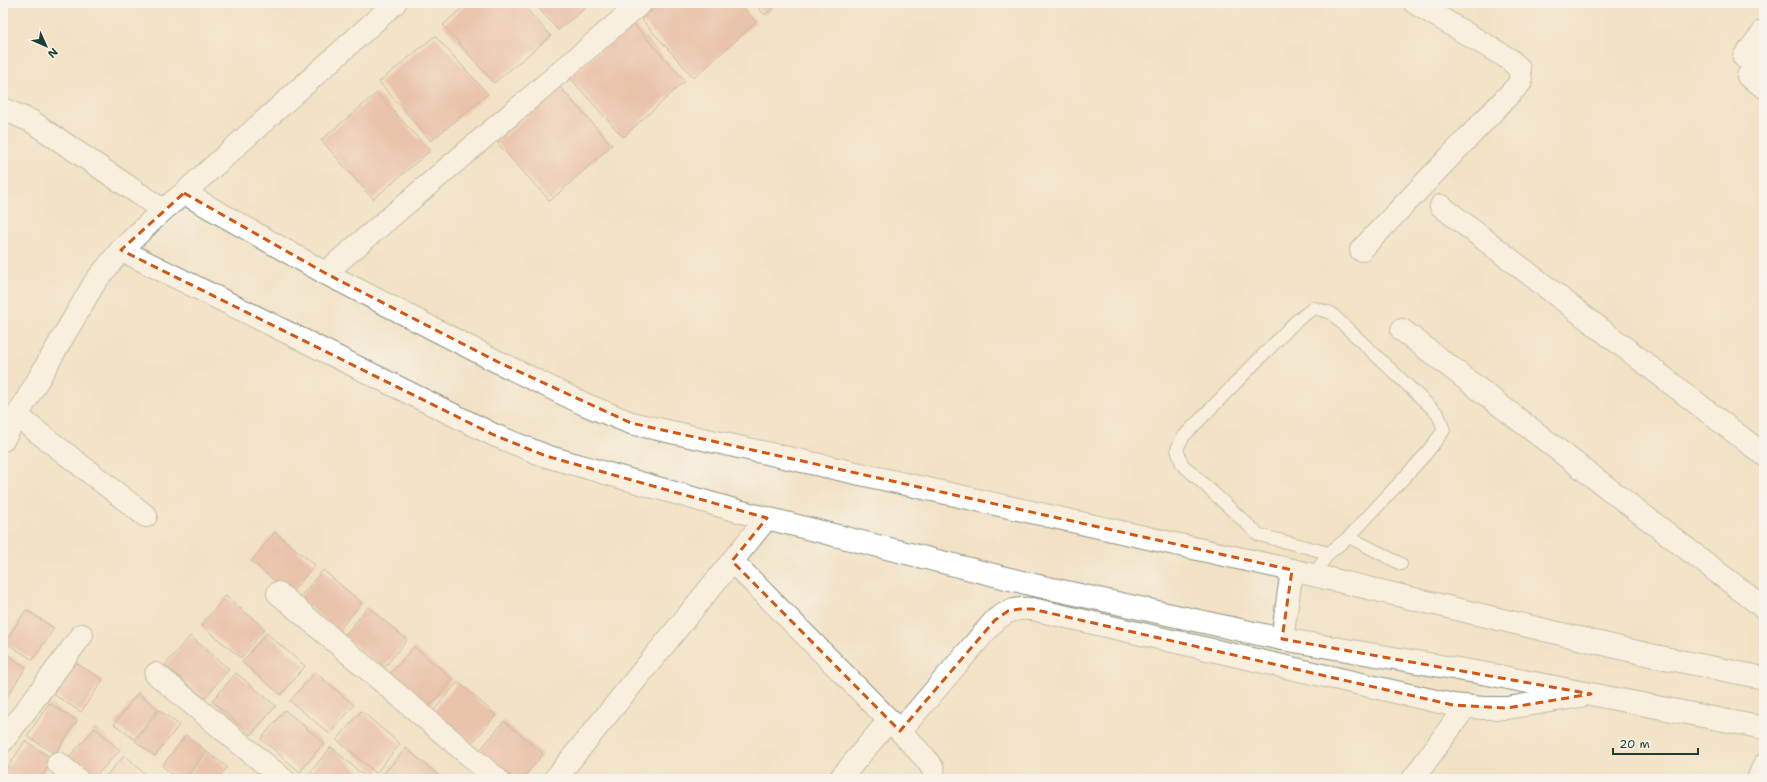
<svg xmlns="http://www.w3.org/2000/svg" width="1767" height="782" font-family="'Shantell Sans',sans-serif">
<rect width="100%" height="100%" fill="#f7f3e8"/>
<filter id="ink" filterUnits="userSpaceOnUse"><feTurbulence type="fractalNoise" baseFrequency=".025" numOctaves="2"/><feDisplacementMap in="SourceGraphic" scale="8" xChannelSelector="R" yChannelSelector="G"/><feConvolveMatrix kernelMatrix="1 2 1 2 8 2 1 2 1" color-interpolation-filters="sRGB"/></filter>
<filter id="wash" filterUnits="userSpaceOnUse"><feTurbulence type="fractalNoise" baseFrequency=".012" numOctaves="4" result="noise"/><feDisplacementMap in="SourceGraphic" scale="16" xChannelSelector="R" yChannelSelector="G"/><feGaussianBlur stdDeviation="0.9" result="paint"/><feColorMatrix in="noise" values="0 0 0 0 0 0 0 0 0 0 0 0 0 0 0 0 0 1.4 0 .05"/><feComposite in="paint" operator="in"/></filter>
<g filter="url(#wash)">
<rect width="100%" height="100%" fill="#f2e1c4"/>
<g id="blocks">
<g fill="#e19e8d">
<path d="M468,3H521L551,36L494,83L443,25Z"/>
<path d="M534,3H591L558,30Z"/>
<path d="M660,3H739L756,22L694,78L642,20Z"/>
<path d="M754,3H779L765,15Z"/>
<path d="M632,22L685,81L623,137L570,78Z"/>
<path d="M435,36L488,94L431,141L379,82Z"/>
<path d="M559,86L612,145L550,201L497,143Z"/>
<path d="M377,93L430,151L373,199L321,140Z"/>
<path d="M275,532L315,565L290,594L251,561Z"/>
<path d="M323,570L362,603L338,631L299,598Z"/>
<path d="M226,596L265,629L241,658L201,625Z"/>
<path d="M368,607L407,640L383,669L344,636Z"/>
<path d="M26,610L54,628L33,660L5,642Z"/>
<path d="M266,633L305,666L281,695L242,662Z"/>
<path d="M190,636L229,669L205,698L165,665Z"/>
<path d="M414,647L453,679L428,708L389,675Z"/>
<path d="M3,652L26,667L5,700L3,698Z"/>
<path d="M75,662L103,680L81,712L53,694Z"/>
<path d="M315,672L354,705L330,734L290,701Z"/>
<path d="M236,673L276,706L251,735L212,701Z"/>
<path d="M458,682L496,715L472,743L433,711Z"/>
<path d="M138,693L158,709L134,739L114,724Z"/>
<path d="M49,703L77,721L55,754L27,736Z"/>
<path d="M159,710L179,725L155,756L135,741Z"/>
<path d="M285,710L324,743L300,772L261,739Z"/>
<path d="M361,711L400,744L376,773L337,740Z"/>
<path d="M504,721L543,754L522,779H514L480,750Z"/>
<path d="M95,728L120,750L93,779L69,757Z"/>
<path d="M186,735L206,751L184,779H179L162,766Z"/>
<path d="M25,741L53,759L40,779H12L4,773Z"/>
<path d="M331,747L368,779H310L307,776Z"/>
<path d="M406,748L443,779H385L382,776Z"/>
<path d="M207,752L227,767L218,779H186Z"/>
<path d="M125,755L149,778L148,779H103Z"/>
</g>
</g>
</g>
<g filter="url(#ink)">
<use href="#blocks" fill-opacity="0" stroke="#888f7c" stroke-width="1"/>
<g fill="none" stroke-linecap="round" stroke-linejoin="round">
<defs>
<g id="service">
<path d="M1349,537L1401,564"/>
<path d="M1313,575L1329,553L1349,537L1425,455L1444,430L1438,414L1331,313L1314,308L1296,321L1183,437L1177,449L1182,464L1259,535L1329,553"/>
</g>
<g id="minor">
<path d="M1764,31L1744,57L1764,70"/>
<path d="M1748,76L1764,87"/>
<path d="M3,109L31,121L163,210"/>
<path d="M184,193L325,273L498,362L584,404L631,423L1292,570L1650,655L1764,678"/>
<path d="M1441,206L1764,455"/>
<path d="M121,250L494,435L546,456L738,511L1034,585L1282,639L1493,675L1764,728"/>
<path d="M1361,250L1521,82L1519,68L1509,59L1415,3"/>
<path d="M325,273L641,3"/>
<path d="M1402,330L1764,608"/>
<path d="M17,416L146,516"/>
<path d="M3,440L95,282L121,250L163,210L184,193L395,3"/>
<path d="M732,561L900,731L926,759L933,769L934,779"/>
<path d="M278,593L497,779"/>
<path d="M1282,639L1292,570"/>
<path d="M156,674L283,779"/>
<path d="M900,731L995,620C1009,610 1015,608 1032,609L1453,705L1483,708H1507L1581,696"/>
<path d="M3,741L82,635"/>
<path d="M58,763L77,779"/>
<path d="M555,779L767,518"/>
<path d="M840,779L889,720"/>
<path d="M1413,779L1466,706"/>
<path d="M1758,779L1764,765"/>
</g>
</defs>
<use href="#service" stroke="#888f7c" stroke-width="14"/>
<use href="#minor" stroke="#888f7c" stroke-width="24"/>
<use href="#service" stroke="#fff" stroke-width="12"/>
<use href="#minor" stroke="#fff" stroke-width="22"/>
</g>
</g>
<path d="M0 0H1767V782H0ZM184,193L325,273L498,362L631,423L1292,570L1282,639L1591,694L1507,708L1453,705L1032,609H1019L1008,611L995,620L900,731L732,561L767,518L546,456L494,435L121,250Z" fill="#f2e1c4" fill-opacity=".55" fill-rule="evenodd"/>
<path fill="none" stroke="#d45610" stroke-width="3" stroke-dasharray="8 5" stroke-linejoin="round" d="M184,193L325,273L498,362L631,423L1292,570L1282,639L1591,694L1507,708L1453,705L1032,609H1019L1008,611L995,620L900,731L732,561L767,518L546,456L494,435L121,250Z"/>
<rect width="1767" height="782" fill="none" stroke="#f7f3e8" stroke-width="16"/>
<g transform="translate(46 46) rotate(135)" stroke="#f7f3e8" stroke-width="3" paint-order="stroke">
<path d="M0-3L7 15L0 10L-7 15Z" fill="#1f3d34"/>
<text y="-6" font-size="11" font-weight="bold" text-anchor="middle" fill="#1f3d34">N</text>
</g>
<path d="M1613 748v6h85v-6" fill="none" stroke="#1f3d34" stroke-width="2"/>
<text x="1619" y="748" font-size="12" fill="#1f3d34" stroke="#f7f3e8" stroke-width="3" paint-order="stroke">20 m</text>
</svg>
